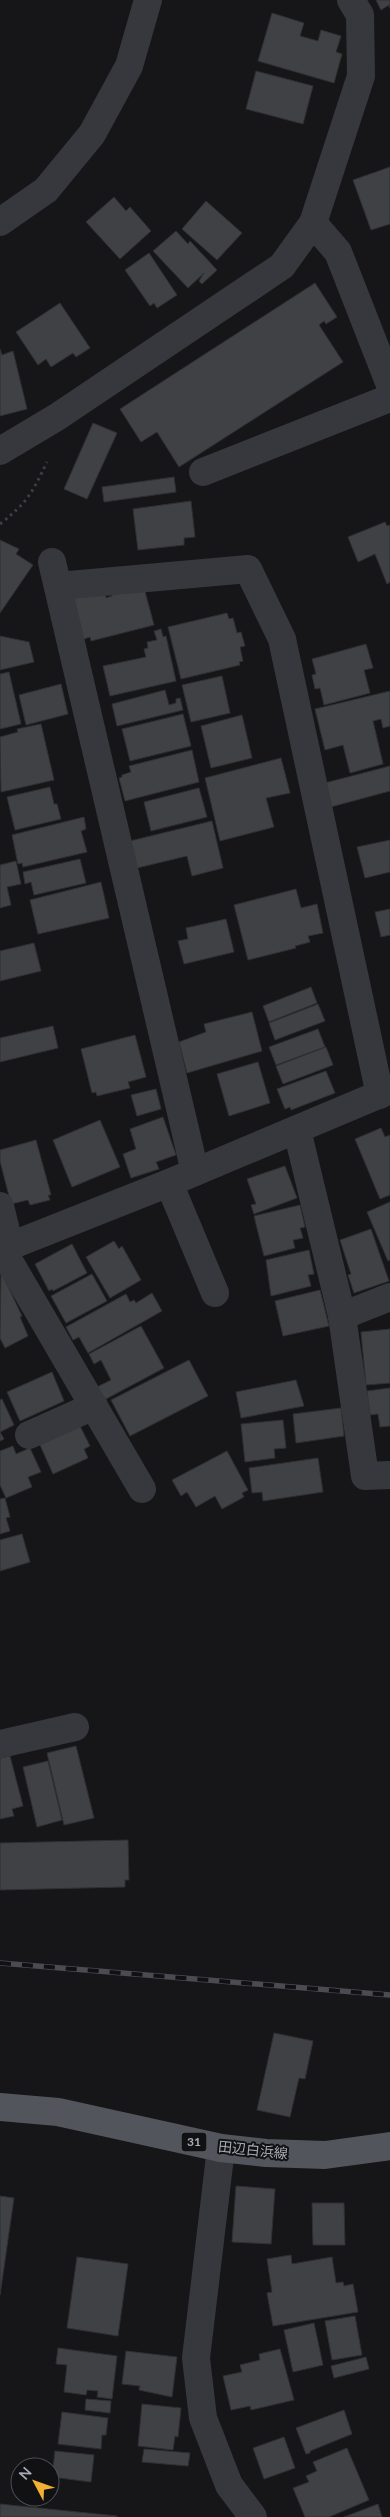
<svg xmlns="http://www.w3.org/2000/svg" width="390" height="2517" font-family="Lato,'Noto Sans JP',sans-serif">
<rect width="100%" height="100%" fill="#161618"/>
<g fill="#404145" stroke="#303034">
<path d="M376,0H390V8L389,5L381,10Z"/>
<path d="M272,13L304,23L300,36L318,41L321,30L341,36L336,52L342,54L334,83L258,61Z"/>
<path d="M256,71L313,86L303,124L246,109Z"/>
<path d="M390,167V224L371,230L353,180Z"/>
<path d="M114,197L126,211L130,207L151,231L120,259L86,222Z"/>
<path d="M206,201L242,233L217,260L182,229Z"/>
<path d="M176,231L188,244L190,241L217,270L202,284L199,281L204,273L188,288L153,251Z"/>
<path d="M149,253L177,295L157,308L154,303L150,306L125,270Z"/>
<path d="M315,283L337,317L326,324L324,321L319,325L343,362L179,467L157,432L141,442L120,409Z"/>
<path d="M60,303L90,348L76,357L73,353L51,367L46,359L38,365L16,332Z"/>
<path d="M0,349L2,355L13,351L27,409L0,416Z"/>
<path d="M93,423L117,433L87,499L64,489Z"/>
<path d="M174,477L176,492L104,502L102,487Z"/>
<path d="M191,501L195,537L184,538V545L138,550L133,509Z"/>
<path d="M385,522L387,526L390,525V582L387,584L375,554L358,562L348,537Z"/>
<path d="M0,540L19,549L16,554L33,565L0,613Z"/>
<path d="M143,584L154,625L91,641L90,637L81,640L71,598L104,590L106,598L112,596L111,593Z"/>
<path d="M227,613L229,619L233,618L237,633L241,632L245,646L240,647L243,661L239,662L240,665L181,679L168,627Z"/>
<path d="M161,629L163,637L166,636L176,681L110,696L103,666L146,657L144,649L148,648L147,642L157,640L154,631Z"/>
<path d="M0,636L29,642L34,662L0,670Z"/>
<path d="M366,644L373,668L364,670L370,693L324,705L320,688L315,689L312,675L316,674L312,659Z"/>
<path d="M9,672L21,724L0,729V674Z"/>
<path d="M222,676L230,713L191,722L182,685Z"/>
<path d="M61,684L68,714L26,725L19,695Z"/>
<path d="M165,690L169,705L176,703V699L180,698L183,710L117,726L112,704Z"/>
<path d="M390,691V726L383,728L381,719L373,721L383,764L350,773L343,745L325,750L315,709Z"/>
<path d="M183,714L191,746L130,761L122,729Z"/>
<path d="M242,715L252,758L211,768L201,726Z"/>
<path d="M41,724L54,780L1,792L0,737L18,732L17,729Z"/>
<path d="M192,750L199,782L125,801L119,778L122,777V775L131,772L129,766Z"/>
<path d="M281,758L290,793L266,798L274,827L220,841L205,778Z"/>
<path d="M390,766V791L327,808L321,784Z"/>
<path d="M50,787L54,804H57L61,819L15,830L7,797Z"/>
<path d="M199,788L207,817L151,831L144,802Z"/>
<path d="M84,817L86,829L81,831L87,852L23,867L22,863L18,864L12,835Z"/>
<path d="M212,821L223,868L192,876L187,856L137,868L130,841Z"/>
<path d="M390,840V872L365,878L357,847Z"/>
<path d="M80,859L86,883L34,895L31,882L25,884L23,872Z"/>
<path d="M16,861L21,884L7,887L11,905L0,908V865Z"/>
<path d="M101,882L109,918L38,934L30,900Z"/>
<path d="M296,889L301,908L317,904L323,933L308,936L310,942L295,946L296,948L248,960L234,905Z"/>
<path d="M390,909V935L381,937L375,912Z"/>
<path d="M226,919L234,952L184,964L178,941L188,939L186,928Z"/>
<path d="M34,943L41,971L0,981V951Z"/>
<path d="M311,987L317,1003L269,1022L263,1006Z"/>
<path d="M318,1004L325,1021L275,1040L269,1023Z"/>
<path d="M252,1012L262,1051L187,1073L179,1042L206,1032L204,1024Z"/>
<path d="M53,1026L58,1048L0,1062V1038Z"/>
<path d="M318,1029L325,1047L276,1065L269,1047Z"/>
<path d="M135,1035L146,1077L128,1082L130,1088L97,1096L96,1092L92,1093L81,1049Z"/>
<path d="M326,1047L333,1065L283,1084L276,1066Z"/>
<path d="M258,1062L270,1103L229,1116L217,1074Z"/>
<path d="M326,1071L335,1093L291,1110L290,1107L285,1109L277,1089Z"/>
<path d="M156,1089L161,1109L137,1116L131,1095Z"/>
<path d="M163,1117L176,1155L156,1162L159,1169L131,1178L123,1154L136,1149L130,1129Z"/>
<path d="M100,1120L120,1167L72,1187L53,1140Z"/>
<path d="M381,1128L385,1137L390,1135V1195L380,1199L355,1139Z"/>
<path d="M36,1140L51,1195H48L50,1200L30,1205L28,1200L11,1204L0,1161V1150Z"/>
<path d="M285,1166L297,1198L254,1214L251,1205L256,1204L247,1179Z"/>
<path d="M390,1202V1260L388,1261L367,1212Z"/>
<path d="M300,1205L305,1227L300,1228L303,1238L293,1240L295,1248L264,1256L254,1216Z"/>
<path d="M371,1229L389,1281L354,1293L348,1275L351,1274L340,1240Z"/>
<path d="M114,1241L119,1249L122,1246L141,1280L110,1298L86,1257Z"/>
<path d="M72,1244L87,1273L53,1291L52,1289L49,1291L35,1264Z"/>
<path d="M309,1250L314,1274L308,1275L311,1286L271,1296L266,1260Z"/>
<path d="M1,1272L22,1316L20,1317L28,1336L5,1348L0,1338Z"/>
<path d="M92,1274L107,1301L66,1323L51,1296Z"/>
<path d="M320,1290L329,1326L283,1336L275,1301Z"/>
<path d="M152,1293L162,1311L88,1353L79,1337L73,1340L66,1327L126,1294L130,1302L134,1300L136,1303Z"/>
<path d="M141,1326L164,1368L104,1400L97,1387L111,1380L101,1360L94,1364L89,1354Z"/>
<path d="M390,1329V1383L366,1385L361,1332Z"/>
<path d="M189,1360L208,1396L130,1436L111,1400Z"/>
<path d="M52,1372L64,1401L20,1421L7,1392Z"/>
<path d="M296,1380L304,1406L241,1418L236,1392Z"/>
<path d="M390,1388V1426L380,1427L378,1414L370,1415L367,1391Z"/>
<path d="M2,1399L14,1425L0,1432L4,1439L0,1441V1400Z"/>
<path d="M341,1408L344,1436L296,1443L293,1414Z"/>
<path d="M283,1420L286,1448L274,1449L275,1458L245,1462L241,1424Z"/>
<path d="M80,1426L90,1446L84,1449L88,1458L53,1474L40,1445Z"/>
<path d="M13,1446L16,1454L30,1448L41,1472L28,1477L32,1487L6,1498L0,1485V1451Z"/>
<path d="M227,1451L248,1490L242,1493L244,1497L222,1509L215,1496L196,1507L187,1492L181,1496L172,1480Z"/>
<path d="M318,1458L323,1492L263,1501L262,1492L252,1493L249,1468Z"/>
<path d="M5,1498L10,1517L6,1518L10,1531L0,1534V1499Z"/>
<path d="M22,1534L30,1562L0,1571V1540Z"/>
<path d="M76,1746L94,1818L64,1825L47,1753Z"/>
<path d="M10,1756L23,1806L12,1809L14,1816L0,1819V1758Z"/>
<path d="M48,1761L62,1820L37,1827L23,1767Z"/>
<path d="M128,1840L129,1880H125V1887L0,1890V1843Z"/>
<path d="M274,2033L313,2041L305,2079L299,2078L290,2117L257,2110Z"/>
<path d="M236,2186L275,2189L271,2244L232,2242Z"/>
<path d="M0,2196L14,2198L0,2295Z"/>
<path d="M312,2203H344L345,2245H313Z"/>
<path d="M291,2255L292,2264L332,2257L336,2283L343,2282L344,2286L353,2284L358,2312L273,2326L267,2293L272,2292L267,2259Z"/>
<path d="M77,2257L128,2264L118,2336L67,2328Z"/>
<path d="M355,2316L362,2355L332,2360L325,2321Z"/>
<path d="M314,2323L323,2365L293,2372L284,2330Z"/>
<path d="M58,2348L117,2356L112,2399L97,2397L98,2391L87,2390L86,2395L64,2392L67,2365L56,2364Z"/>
<path d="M280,2349L294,2400L251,2410L250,2406L231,2410L223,2376L242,2372L240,2365L260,2360L259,2354Z"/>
<path d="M126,2351L177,2357L172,2397L139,2390L140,2386L122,2384Z"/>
<path d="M366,2357L369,2369L334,2378L331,2366Z"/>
<path d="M86,2399L111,2401L110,2413L85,2410Z"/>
<path d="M142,2404L181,2408L178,2437L175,2436L173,2450L138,2446Z"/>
<path d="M344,2410L352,2434L310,2451V2453L306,2454L296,2428Z"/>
<path d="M62,2412L108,2418L106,2435H102L101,2449L58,2444Z"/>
<path d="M284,2437L295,2468L264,2479L253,2448Z"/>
<path d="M347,2448L369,2500L329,2517H305L293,2488L309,2482L306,2476L317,2471L313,2462Z"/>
<path d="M144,2449L190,2453L188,2466L142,2462Z"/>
<path d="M55,2451L94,2455L91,2482L52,2477Z"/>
<path d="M0,2504L117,2516V2517H0Z"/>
<path d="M378,2504L382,2517H344Z"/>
</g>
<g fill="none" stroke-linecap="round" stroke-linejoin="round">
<path stroke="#3d3f44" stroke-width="3" stroke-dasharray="2.5 4" stroke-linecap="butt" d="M0,524C28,502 32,493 47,462"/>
<g stroke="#37383d" stroke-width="28">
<path d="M0,222L46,190L92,134L129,66L148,0"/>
<path d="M313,223L338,252L390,385"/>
<path d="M0,451L57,417L282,266L313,223L361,76L360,15L351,0"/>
<path d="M203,472L390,398"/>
<path d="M52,562L195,1172"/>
<path d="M58,586L248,569L282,639L380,1095"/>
<path d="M297,1130L342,1316L365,1476L390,1475"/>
<path d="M169,1183L215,1293"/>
<path d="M0,1206L10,1247"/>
<path d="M2,1249L142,1489"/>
<path d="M0,1250L169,1183L390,1090"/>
<path d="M342,1316L390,1297"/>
<path d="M29,1435L94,1406"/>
<path d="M0,1744L75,1727"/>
<path d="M221,2148L196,2358L203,2418L229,2485L253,2517"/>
</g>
<path stroke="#53555c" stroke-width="28" d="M0,2107L58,2112L221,2148L266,2153L325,2155L390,2146"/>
<defs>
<path id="rail" d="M0,1963L390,1995"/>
</defs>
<use href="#rail" stroke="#4a4c52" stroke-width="5.5"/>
<use href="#rail" stroke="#111113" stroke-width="4" stroke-dasharray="11" stroke-linecap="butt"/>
</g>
<g text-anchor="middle" stroke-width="4" stroke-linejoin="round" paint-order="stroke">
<rect fill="#111113" stroke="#7b7e86" stroke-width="1" x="181.5" y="2132.5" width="25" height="19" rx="4"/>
<g font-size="12" font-weight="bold" fill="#a8adb8">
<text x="194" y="2146">31</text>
</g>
<g font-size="14" fill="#a8adb8" stroke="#111113">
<text transform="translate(253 2150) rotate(6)" y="5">田辺白浜線</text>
</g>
</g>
<g transform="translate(35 2482) rotate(311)"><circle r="24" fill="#111113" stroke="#4d4f55"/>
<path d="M0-4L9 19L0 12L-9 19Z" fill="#f2b134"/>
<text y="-8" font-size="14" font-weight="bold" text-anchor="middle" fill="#a8adb8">N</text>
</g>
</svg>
